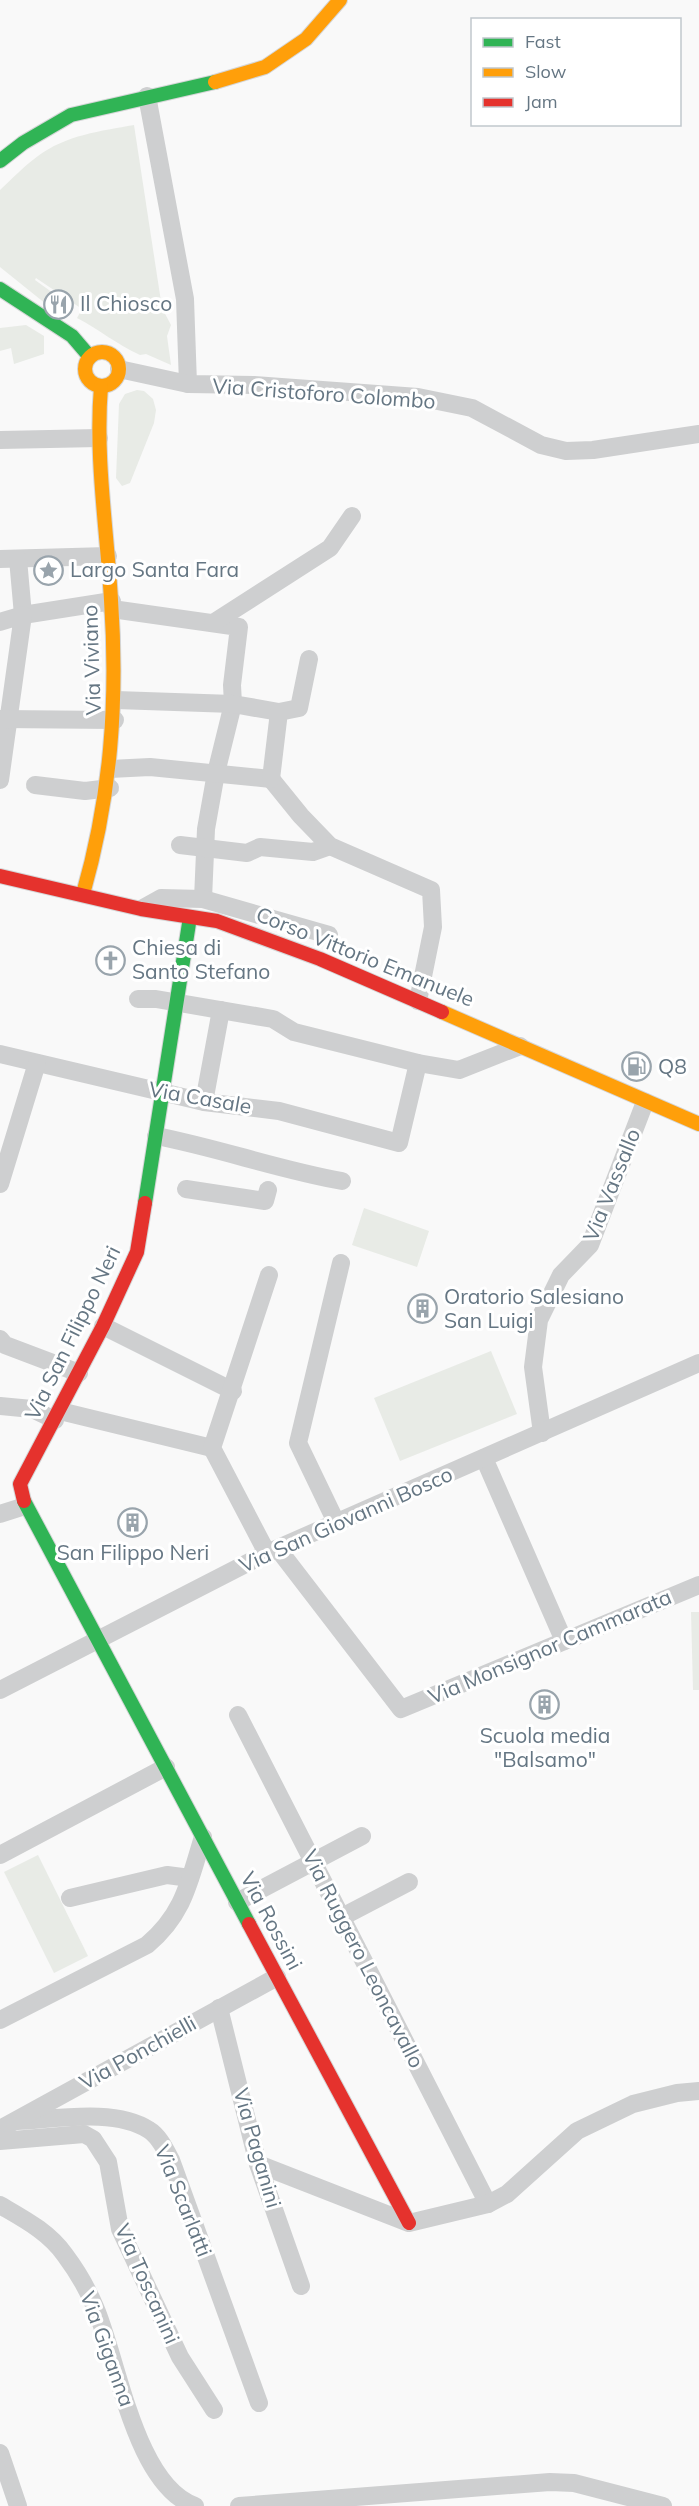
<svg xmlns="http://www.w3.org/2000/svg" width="699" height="2506" font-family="Mulish,sans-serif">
<rect width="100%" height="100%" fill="#f9f9f9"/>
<g fill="#e8ebe6">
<path d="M134,125L162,308L171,325L167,336L171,365L146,354L140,355C116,344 100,330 77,318L82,309L36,278L35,280L53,293L46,304L0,267V190C12,179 24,166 38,156C66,135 101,131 134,125Z"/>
<path d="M26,325L44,336V354L14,364L11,348L0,351V328Z"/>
<path d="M137,390L144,391L153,399L156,410L154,423L130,483L122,486L116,478L119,404L125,394Z"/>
<path d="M364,1208L429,1231L417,1267L352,1245Z"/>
<path d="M491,1351L517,1414L400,1461L374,1398Z"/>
<path d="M691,1612H699V1690H693Z"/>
<path d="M38,1855L88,1956L54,1973L4,1872Z"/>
</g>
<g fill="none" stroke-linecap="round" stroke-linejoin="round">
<defs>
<g id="fast">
<path d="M0,161L23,143L71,115L215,82"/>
<path d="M0,289L72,336L90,357"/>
<path d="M145,1203L190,917"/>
<path d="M24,1501L249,1924"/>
</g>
<g id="slow">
<path d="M215,82L265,67L306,39L340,0"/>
<circle cx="102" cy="369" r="17"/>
<path d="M83,894C111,796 118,701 111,600C107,529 95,458 101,386"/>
<path d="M442,1012L699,1124"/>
</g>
<g id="jam">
<path d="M0,876L141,909L217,921L320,959L442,1012"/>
<path d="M24,1501L20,1484L103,1326L137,1252L145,1203"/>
<path d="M249,1924L409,2223"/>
</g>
</defs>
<use href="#fast" stroke="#d5d6d7" stroke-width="16"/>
<use href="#slow" stroke="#d5d6d7" stroke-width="16"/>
<use href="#jam" stroke="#d5d6d7" stroke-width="16"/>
<g stroke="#cecfd0" stroke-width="18">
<path d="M147,96L185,299L188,384"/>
<path d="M119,369L188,384L254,385L418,397L472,408L541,445L566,451L593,450L699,434"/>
<path d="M0,440L99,438"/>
<path d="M0,559L108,556"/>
<path d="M18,559L23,615L112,601"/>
<path d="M112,609L239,627L232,685L233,704L216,773L206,829L203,899"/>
<path d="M0,622L23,615L0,780"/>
<path d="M213,623L330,548L352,516"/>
<path d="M116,700L233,704L279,712"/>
<path d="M0,719L115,720"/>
<path d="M110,769L150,767L271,779"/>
<path d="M271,779L301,816L330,846L431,890L433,927L418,1001"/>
<path d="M271,779L279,712L299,708L309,659"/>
<path d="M35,785L85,791L110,788"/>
<path d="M180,845L247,853L260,847L313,852L330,846"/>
<path d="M143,908L161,898L203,899L329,935"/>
<path d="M138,999H156L273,1019L294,1032L418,1063L459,1070L520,1046"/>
<path d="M0,1054L204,1102L279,1111L399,1143L418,1063"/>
<path d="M204,1102L221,1010"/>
<path d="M156,1136C219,1148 279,1170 342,1181"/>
<path d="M0,1184L37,1063"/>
<path d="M186,1189L265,1201L268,1190"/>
<path d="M103,1326L233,1391"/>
<path d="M0,1339L5,1345L79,1373"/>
<path d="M0,1406L32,1409L55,1420"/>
<path d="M60,1411L212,1448"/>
<path d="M542,1433L533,1367L539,1320L561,1275L590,1245L645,1102"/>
<path d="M484,1458L564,1641"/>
<path d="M0,1514L25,1506"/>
<path d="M336,1522L298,1443L341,1263"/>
<path d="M278,1549L401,1709L699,1585"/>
<path d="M267,1553L212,1448L269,1275"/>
<path d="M0,1690L267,1553L699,1363"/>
<path d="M238,1715L488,2204"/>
<path d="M0,1855L166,1767"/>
<path d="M70,1898L167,1875L190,1878"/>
<path d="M237,1902L362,1836"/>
<path d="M342,1917L409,1882"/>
<path d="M219,2008L258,2164L301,2286"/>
<path d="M0,2020L147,1945C184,1914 189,1882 203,1837"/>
<path d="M17,2121C56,2119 116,2108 149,2130C159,2136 165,2149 171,2160L259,2403"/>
<path d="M0,2129L277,1977"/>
<path d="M0,2141L84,2134L93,2139L108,2162L120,2229L180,2357L214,2410"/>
<path d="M258,2164L409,2223L488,2204L507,2194L577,2131L633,2104L677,2093L699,2091"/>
<path d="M0,2205C24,2219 49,2232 65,2255C77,2271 87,2288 95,2307C118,2360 135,2485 195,2506"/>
<path d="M0,2453L18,2506"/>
<path d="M239,2506L550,2482L574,2483L663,2506"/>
</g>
<use href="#fast" stroke="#30b455" stroke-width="14"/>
<use href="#slow" stroke="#ff9f0a" stroke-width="14"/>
<use href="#jam" stroke="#e5322d" stroke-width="14"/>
</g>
<defs>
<symbol id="restaurant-ring" viewBox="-11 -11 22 22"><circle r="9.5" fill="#fff" stroke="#99a4ac" stroke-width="1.5"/><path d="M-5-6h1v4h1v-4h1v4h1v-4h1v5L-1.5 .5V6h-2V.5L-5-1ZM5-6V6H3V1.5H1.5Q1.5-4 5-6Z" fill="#99a4ac"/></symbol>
<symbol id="sight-ring" viewBox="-11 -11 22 22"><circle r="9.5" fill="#fff" stroke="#99a4ac" stroke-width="1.5"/><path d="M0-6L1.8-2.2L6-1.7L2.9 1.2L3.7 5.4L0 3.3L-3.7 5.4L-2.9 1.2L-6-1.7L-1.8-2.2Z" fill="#99a4ac"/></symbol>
<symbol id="church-ring" viewBox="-11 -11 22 22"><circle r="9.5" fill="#fff" stroke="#99a4ac" stroke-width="1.5"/><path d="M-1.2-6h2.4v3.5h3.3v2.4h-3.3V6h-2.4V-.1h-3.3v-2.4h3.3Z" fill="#99a4ac"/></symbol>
<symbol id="fuel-ring" viewBox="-11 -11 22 22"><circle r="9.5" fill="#fff" stroke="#99a4ac" stroke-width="1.5"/><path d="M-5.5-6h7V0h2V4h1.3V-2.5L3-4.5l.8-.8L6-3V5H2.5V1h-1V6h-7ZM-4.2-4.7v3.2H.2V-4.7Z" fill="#99a4ac"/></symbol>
<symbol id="building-ring" viewBox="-11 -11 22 22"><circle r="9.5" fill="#fff" stroke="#99a4ac" stroke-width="1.5"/><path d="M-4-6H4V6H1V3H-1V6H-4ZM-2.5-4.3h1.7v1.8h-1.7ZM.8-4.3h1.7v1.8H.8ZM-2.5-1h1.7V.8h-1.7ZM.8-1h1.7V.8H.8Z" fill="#99a4ac"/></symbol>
</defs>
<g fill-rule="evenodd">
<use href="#restaurant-ring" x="42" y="288" width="33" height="33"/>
<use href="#sight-ring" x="32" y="554" width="33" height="33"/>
<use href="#church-ring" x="94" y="944" width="33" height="33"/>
<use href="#fuel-ring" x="620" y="1050" width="33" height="33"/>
<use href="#building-ring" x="406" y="1292" width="33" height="33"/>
<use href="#building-ring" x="116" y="1506" width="33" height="33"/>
<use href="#building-ring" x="528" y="1688" width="33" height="33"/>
</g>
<g text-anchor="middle" stroke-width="6" stroke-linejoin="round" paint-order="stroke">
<g font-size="21" fill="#657683" stroke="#fff" text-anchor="start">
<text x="80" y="311">Il Chiosco</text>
<text x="70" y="577">Largo Santa Fara</text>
<text x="132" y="955">Chiesa di<tspan x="132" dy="24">Santo Stefano</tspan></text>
<text x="658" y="1074">Q8</text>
<text x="444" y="1304">Oratorio Salesiano<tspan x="444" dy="24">San Luigi</tspan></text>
<text x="133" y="1560" text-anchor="middle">San Filippo Neri</text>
<text x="545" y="1743" text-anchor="middle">Scuola media<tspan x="545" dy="24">"Balsamo"</tspan></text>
</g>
<g font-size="21" fill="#657683" stroke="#fff">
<text transform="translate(324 394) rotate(4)" y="7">Via Cristoforo Colombo</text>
<text transform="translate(92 660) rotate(-92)" y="7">Via Viviano</text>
<text transform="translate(365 957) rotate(22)" y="7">Corso Vittorio Emanuele</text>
<text transform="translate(200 1098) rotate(10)" y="7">Via Casale</text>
<text transform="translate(612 1185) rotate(-68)" y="7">Via Vassallo</text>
<text transform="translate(73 1333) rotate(-64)" y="7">Via San Filippo Neri</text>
<text transform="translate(346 1520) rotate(-24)" y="7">Via San Giovanni Bosco</text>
<text transform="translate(550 1647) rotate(-23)" y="7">Via Monsignor Cammarata</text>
<text transform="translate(271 1921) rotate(62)" y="7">Via Rossini</text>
<text transform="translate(363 1959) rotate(63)" y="7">Via Ruggero Leoncavallo</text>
<text transform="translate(138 2053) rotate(-29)" y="7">Via Ponchielli</text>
<text transform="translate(257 2148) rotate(74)" y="7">Via Paganini</text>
<text transform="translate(183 2201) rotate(68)" y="7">Via Scarlatti</text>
<text transform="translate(147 2284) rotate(66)" y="7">Via Toscanini</text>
<text transform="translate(107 2349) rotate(70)" y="7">Via Giganna</text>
</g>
</g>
<rect x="471" y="18" width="210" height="108" fill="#ffffff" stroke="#c1c8cd" stroke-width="1.5"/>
<rect x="483" y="38" width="30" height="9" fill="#30b455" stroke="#c1c8cd" stroke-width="1.5"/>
<text x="525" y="48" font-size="18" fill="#657683">Fast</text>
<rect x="483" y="68" width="30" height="9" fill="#ff9f0a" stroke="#c1c8cd" stroke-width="1.5"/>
<text x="525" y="78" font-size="18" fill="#657683">Slow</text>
<rect x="483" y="98" width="30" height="9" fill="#e5322d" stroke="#c1c8cd" stroke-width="1.5"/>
<text x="525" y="108" font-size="18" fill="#657683">Jam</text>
</svg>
